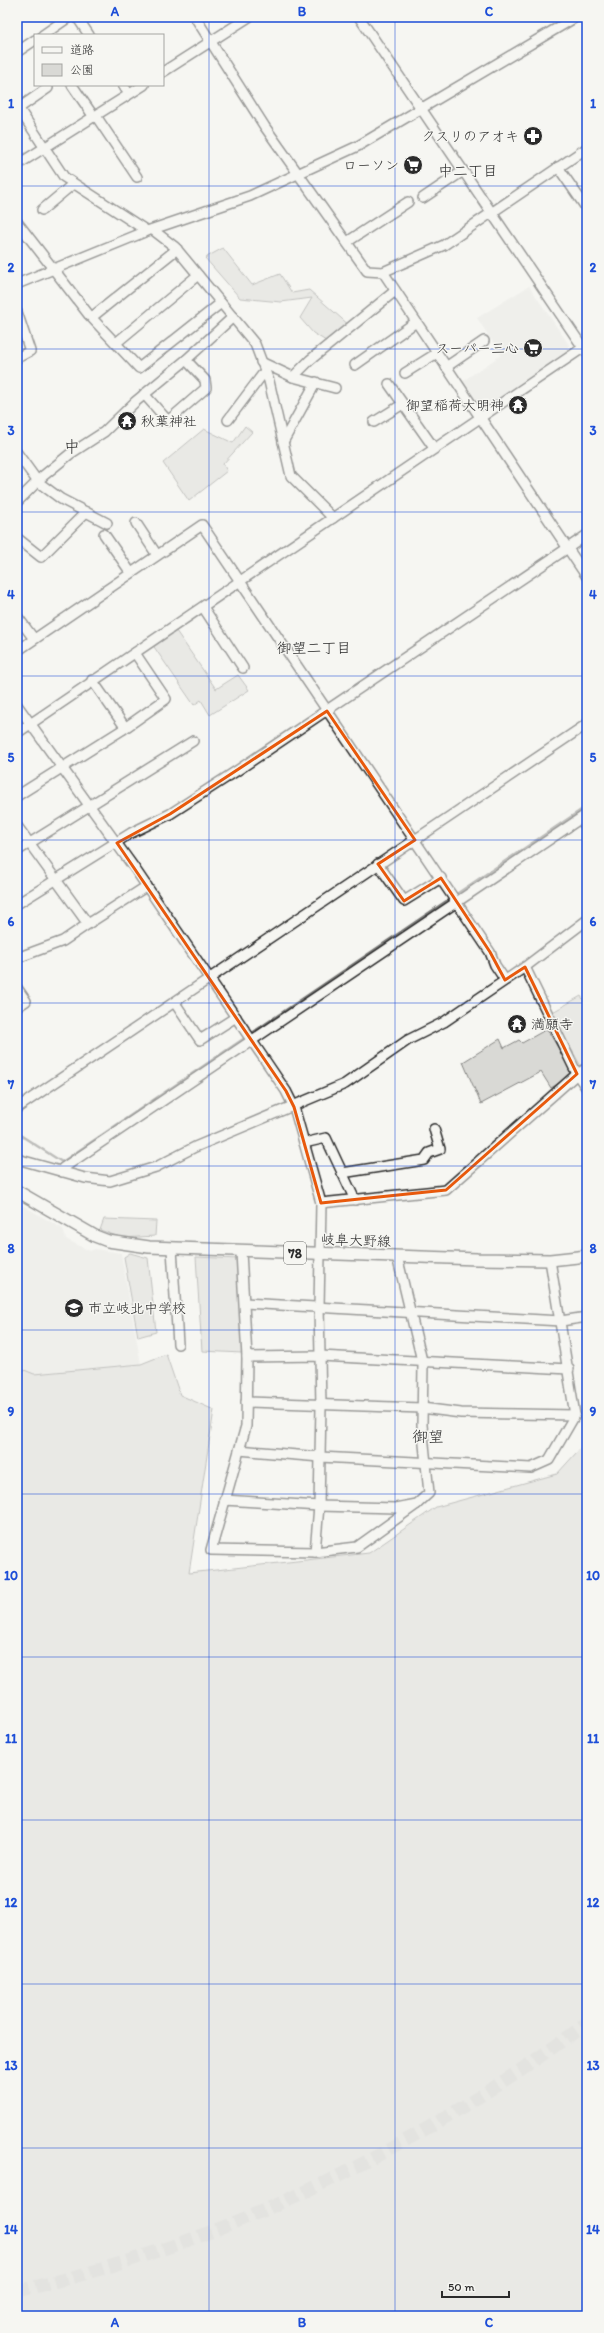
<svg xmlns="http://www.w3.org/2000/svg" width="604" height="2333" font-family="Itim,'Klee One',sans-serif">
<rect width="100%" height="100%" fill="#f6f6f2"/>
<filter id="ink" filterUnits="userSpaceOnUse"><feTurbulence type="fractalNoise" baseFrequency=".025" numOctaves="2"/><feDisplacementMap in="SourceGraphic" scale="8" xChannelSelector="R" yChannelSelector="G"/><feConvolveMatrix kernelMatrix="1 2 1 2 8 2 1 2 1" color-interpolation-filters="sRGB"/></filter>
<g filter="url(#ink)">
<g fill="#e7e7e3">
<path d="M529,286L569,345V351L482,410L478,409L460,383L501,355L477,318Z"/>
<path d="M17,1202L63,1229L66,1239L90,1251L95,1249L121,1253L141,1364L34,1374L17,1367Z"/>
<path d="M587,1260V1284L581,1261Z"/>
</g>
<g fill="#d9d9d5" stroke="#828280">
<path d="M223,248L252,285L280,274L292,293L309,290L350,326L326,341L313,333L300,318L312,298L281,302L240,298L205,258Z"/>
<path d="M245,426L252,432L223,464L227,471L189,501L163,463L204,429L233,443Z"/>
<path d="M176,631L216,689L238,675L249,690L210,715L201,700L194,705L152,644Z"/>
<path d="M581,996L587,1006V1065L582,1068L551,1013Z"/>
<path d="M547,1029L570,1068L569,1077L551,1088L541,1072L481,1104L463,1062L500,1039L504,1048L519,1040L522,1043Z"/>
<path d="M104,1219L156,1221L155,1236L122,1238L100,1230Z"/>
<path d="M130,1253L148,1258L156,1332L138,1337L124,1257Z"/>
<path d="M196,1257L239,1259L242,1353L202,1351Z"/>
<path d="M166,1354L180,1395L214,1410L189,1573L369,1553L436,1507L557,1474L587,1441V2316H17V1367L34,1374L141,1364Z"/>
</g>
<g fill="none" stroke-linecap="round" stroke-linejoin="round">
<g stroke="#7a7a78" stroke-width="2.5">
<path d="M458,893L587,806"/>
<path d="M17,1133L62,1162L448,900"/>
</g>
<path stroke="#cdcdca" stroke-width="13" stroke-dasharray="13 6" stroke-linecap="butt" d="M17,2291C226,2243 415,2150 587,2023"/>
<defs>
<g id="minor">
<path d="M77,17L89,35"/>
<path d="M195,17L265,127L367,271L383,272L587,577"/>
<path d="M359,17L586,352"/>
<path d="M43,35L69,17"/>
<path d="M17,52L35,40"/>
<path d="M163,72L249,17"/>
<path d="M72,85L94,117"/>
<path d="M123,85L129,94"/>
<path d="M17,106L64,177L147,231"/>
<path d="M19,108L48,88"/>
<path d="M96,116L137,177"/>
<path d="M17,165L144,85"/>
<path d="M558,167L587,209"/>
<path d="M423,198L463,171"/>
<path d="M42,210L73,184"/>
<path d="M17,222L89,315L139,368L221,303"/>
<path d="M153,230L175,247L255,344L269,381L291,476L333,518"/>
<path d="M347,242L408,202"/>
<path d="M383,272L444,245L587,148"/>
<path d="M17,284L147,231L250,196L358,146L576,17"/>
<path d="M17,312L30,351L17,358"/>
<path d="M92,317L177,249"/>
<path d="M116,343L198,275"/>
<path d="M261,362L293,377L310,360L395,291"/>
<path d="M355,365L416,322"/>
<path d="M446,367L484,341"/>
<path d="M405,373L437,353"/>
<path d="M293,377L335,388"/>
<path d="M389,384L434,448"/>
<path d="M144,394L168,421L206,388L205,380L186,360"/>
<path d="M228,420L265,371"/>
<path d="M374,422L403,404"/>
<path d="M283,442L316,382"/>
<path d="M17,453L38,482L61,499L107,523"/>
<path d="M17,502L43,476L70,454L104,432L135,402L186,360L233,317"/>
<path d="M136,523L157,555"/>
<path d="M104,534L131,573"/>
<path d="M17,538L41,557L86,512"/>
<path d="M203,607L243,668"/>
<path d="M17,616L34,639"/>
<path d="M17,651L202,525L490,952L495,965L505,980"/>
<path d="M92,680L125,727"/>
<path d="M17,705L135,869L286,1091L294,1107L321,1203L319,1307L321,1406L319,1506L315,1552"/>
<path d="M17,733L587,345"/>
<path d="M17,796L122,730L166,699L135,653"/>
<path d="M580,819L587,827"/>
<path d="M17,826L88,924L63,941L17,958"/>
<path d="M17,851L193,741"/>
<path d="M378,864L404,901L441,878"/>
<path d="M17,904L131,833L170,814L238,770L587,535"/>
<path d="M88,924L147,886"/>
<path d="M525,967L577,1074L587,1089"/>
<path d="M17,988L26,1001L17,1007"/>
<path d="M175,1003L200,1040L236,1017"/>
<path d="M17,1108L587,724"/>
<path d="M304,1143L326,1138L355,1200"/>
<path d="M17,1159L85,1178L110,1181L156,1167L195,1147L345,1084L408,1040L444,1022L525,967L587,920"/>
<path d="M62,1172L63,1168L587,814"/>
<path d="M342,1173L424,1160L429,1153L440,1149L434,1129"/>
<path d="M321,1203L446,1190L577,1074L587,1068"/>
<path d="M172,1249L178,1344"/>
<path d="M241,1252L247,1357L246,1426L211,1550L315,1552L357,1547L417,1504"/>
<path d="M245,1303L561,1321L587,1317"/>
<path d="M247,1357L320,1356L569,1369"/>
<path d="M246,1402L422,1408L461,1413L575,1415L550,1260"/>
<path d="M239,1450L320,1457L531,1468L549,1460L575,1415"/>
<path d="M224,1500L319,1506L396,1508L417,1504L429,1493L422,1425L423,1365L397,1256"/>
</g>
<path id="major" d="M17,1191L95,1236L108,1241L149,1247L477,1259L550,1260L587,1256"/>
</defs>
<use href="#minor" stroke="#2b2b2b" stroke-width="12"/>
<use href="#major" stroke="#2b2b2b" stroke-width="14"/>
<use href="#minor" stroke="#f6f6f2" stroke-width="9"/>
<use href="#major" stroke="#f6f6f2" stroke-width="11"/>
</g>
</g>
<path d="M0 0H604V2333H0ZM327,711L415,840L378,864L404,901L441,878L490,952L505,980L525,967L577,1074L446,1190L321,1203L294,1107L286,1091L117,843L170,814Z" fill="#f6f6f2" fill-opacity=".55" fill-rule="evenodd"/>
<path fill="none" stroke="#e8590c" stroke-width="3" stroke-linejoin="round" d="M327,711L415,840L378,864L404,901L441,878L490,952L505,980L525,967L577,1074L446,1190L321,1203L294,1107L286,1091L117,843L170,814Z"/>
<path fill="none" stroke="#1d4ed8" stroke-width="1" stroke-opacity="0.55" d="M209,17V2316M395,17V2316M17,186H587M17,349H587M17,512H587M17,676H587M17,840H587M17,1003H587M17,1166H587M17,1330H587M17,1494H587M17,1657H587M17,1820H587M17,1984H587M17,2148H587"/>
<defs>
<symbol id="pharmacy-disc" viewBox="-11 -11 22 22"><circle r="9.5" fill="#2b2b2b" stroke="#f6f6f2"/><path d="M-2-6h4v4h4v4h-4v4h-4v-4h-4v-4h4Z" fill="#fff"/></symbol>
<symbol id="supermarket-disc" viewBox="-11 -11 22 22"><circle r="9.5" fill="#2b2b2b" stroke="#f6f6f2"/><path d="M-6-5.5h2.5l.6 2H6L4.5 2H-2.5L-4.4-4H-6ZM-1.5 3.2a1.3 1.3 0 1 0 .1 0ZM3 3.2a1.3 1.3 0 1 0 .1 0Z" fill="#fff"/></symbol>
<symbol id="temple-disc" viewBox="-11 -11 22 22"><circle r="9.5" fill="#2b2b2b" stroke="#f6f6f2"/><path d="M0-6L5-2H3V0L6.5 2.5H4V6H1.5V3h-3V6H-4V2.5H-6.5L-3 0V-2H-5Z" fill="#fff"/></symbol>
<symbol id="school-disc" viewBox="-11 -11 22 22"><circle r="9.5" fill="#2b2b2b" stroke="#f6f6f2"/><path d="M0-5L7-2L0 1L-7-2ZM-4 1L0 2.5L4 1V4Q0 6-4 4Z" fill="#fff"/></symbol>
</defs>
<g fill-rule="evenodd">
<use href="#pharmacy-disc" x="522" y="125" width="22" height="22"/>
<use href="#supermarket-disc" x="402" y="154" width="22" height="22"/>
<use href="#supermarket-disc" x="522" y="337" width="22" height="22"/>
<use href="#temple-disc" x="507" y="394" width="22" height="22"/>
<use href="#temple-disc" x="116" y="410" width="22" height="22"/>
<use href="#temple-disc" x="506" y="1013" width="22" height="22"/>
<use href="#school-disc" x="63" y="1297" width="22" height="22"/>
</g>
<g text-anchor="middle" stroke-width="3" stroke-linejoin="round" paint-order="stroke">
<rect fill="#f6f6f2" stroke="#686867" stroke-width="1" x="284" y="1242" width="22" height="22" rx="3"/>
<g font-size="13" font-weight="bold" fill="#2b2b2b">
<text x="295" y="1258">78</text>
</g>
<g font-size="14" fill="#2b2b2b" stroke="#f6f6f2" text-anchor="end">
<text x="519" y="141">クスリのアオキ</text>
<text x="399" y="170">ローソン</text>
<text x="519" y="353">スーパー三心</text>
<text x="504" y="410">御望稲荷大明神</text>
<text x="141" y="426" text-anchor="start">秋葉神社</text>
<text x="531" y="1029" text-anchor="start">満願寺</text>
<text x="88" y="1313" text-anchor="start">市立岐北中学校</text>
</g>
<g font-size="14" fill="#2b2b2b" stroke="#f6f6f2">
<text transform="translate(356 1240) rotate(2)" y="5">岐阜大野線</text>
</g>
<g font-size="15" fill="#2b2b2b" stroke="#f6f6f2">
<text x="468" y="176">中二丁目</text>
<text x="314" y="653">御望二丁目</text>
</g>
<g font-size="16" fill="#2b2b2b" stroke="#f6f6f2">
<text x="72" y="452">中</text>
<text x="428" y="1442">御望</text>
</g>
</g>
<rect width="604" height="2333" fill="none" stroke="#f6f6f2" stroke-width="44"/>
<rect x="34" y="34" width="130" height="52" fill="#f6f6f2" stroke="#a5a5a2"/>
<rect x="42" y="47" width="20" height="6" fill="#f6f6f2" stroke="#a5a5a2"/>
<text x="70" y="54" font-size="12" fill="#2b2b2b">道路</text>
<rect x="42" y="64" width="20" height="12" fill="#d9d9d5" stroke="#a5a5a2"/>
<text x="70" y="74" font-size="12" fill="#2b2b2b">公園</text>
<path d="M442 2291v6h67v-6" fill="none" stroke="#2b2b2b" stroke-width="2"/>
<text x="448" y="2291" font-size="12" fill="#2b2b2b" stroke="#f6f6f2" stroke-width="3" paint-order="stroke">50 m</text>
<rect x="22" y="22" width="560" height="2289" fill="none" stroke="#1d4ed8" stroke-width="1.5"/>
<g font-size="13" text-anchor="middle" font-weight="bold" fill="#1d4ed8">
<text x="115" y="16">A</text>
<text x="302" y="16">B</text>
<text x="489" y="16">C</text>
<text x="11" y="108">1</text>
<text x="593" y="108">1</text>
<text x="11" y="272">2</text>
<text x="593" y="272">2</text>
<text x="11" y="435">3</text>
<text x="593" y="435">3</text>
<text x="11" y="599">4</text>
<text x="593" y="599">4</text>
<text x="11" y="762">5</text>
<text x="593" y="762">5</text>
<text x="11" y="926">6</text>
<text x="593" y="926">6</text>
<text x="11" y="1089">7</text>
<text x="593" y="1089">7</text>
<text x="11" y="1253">8</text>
<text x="593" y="1253">8</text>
<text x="11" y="1416">9</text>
<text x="593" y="1416">9</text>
<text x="11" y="1580">10</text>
<text x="593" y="1580">10</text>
<text x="11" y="1743">11</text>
<text x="593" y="1743">11</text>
<text x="11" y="1907">12</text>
<text x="593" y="1907">12</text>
<text x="11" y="2070">13</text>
<text x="593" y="2070">13</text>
<text x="11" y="2234">14</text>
<text x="593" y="2234">14</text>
<text x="115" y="2327">A</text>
<text x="302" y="2327">B</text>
<text x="489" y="2327">C</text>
</g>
</svg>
